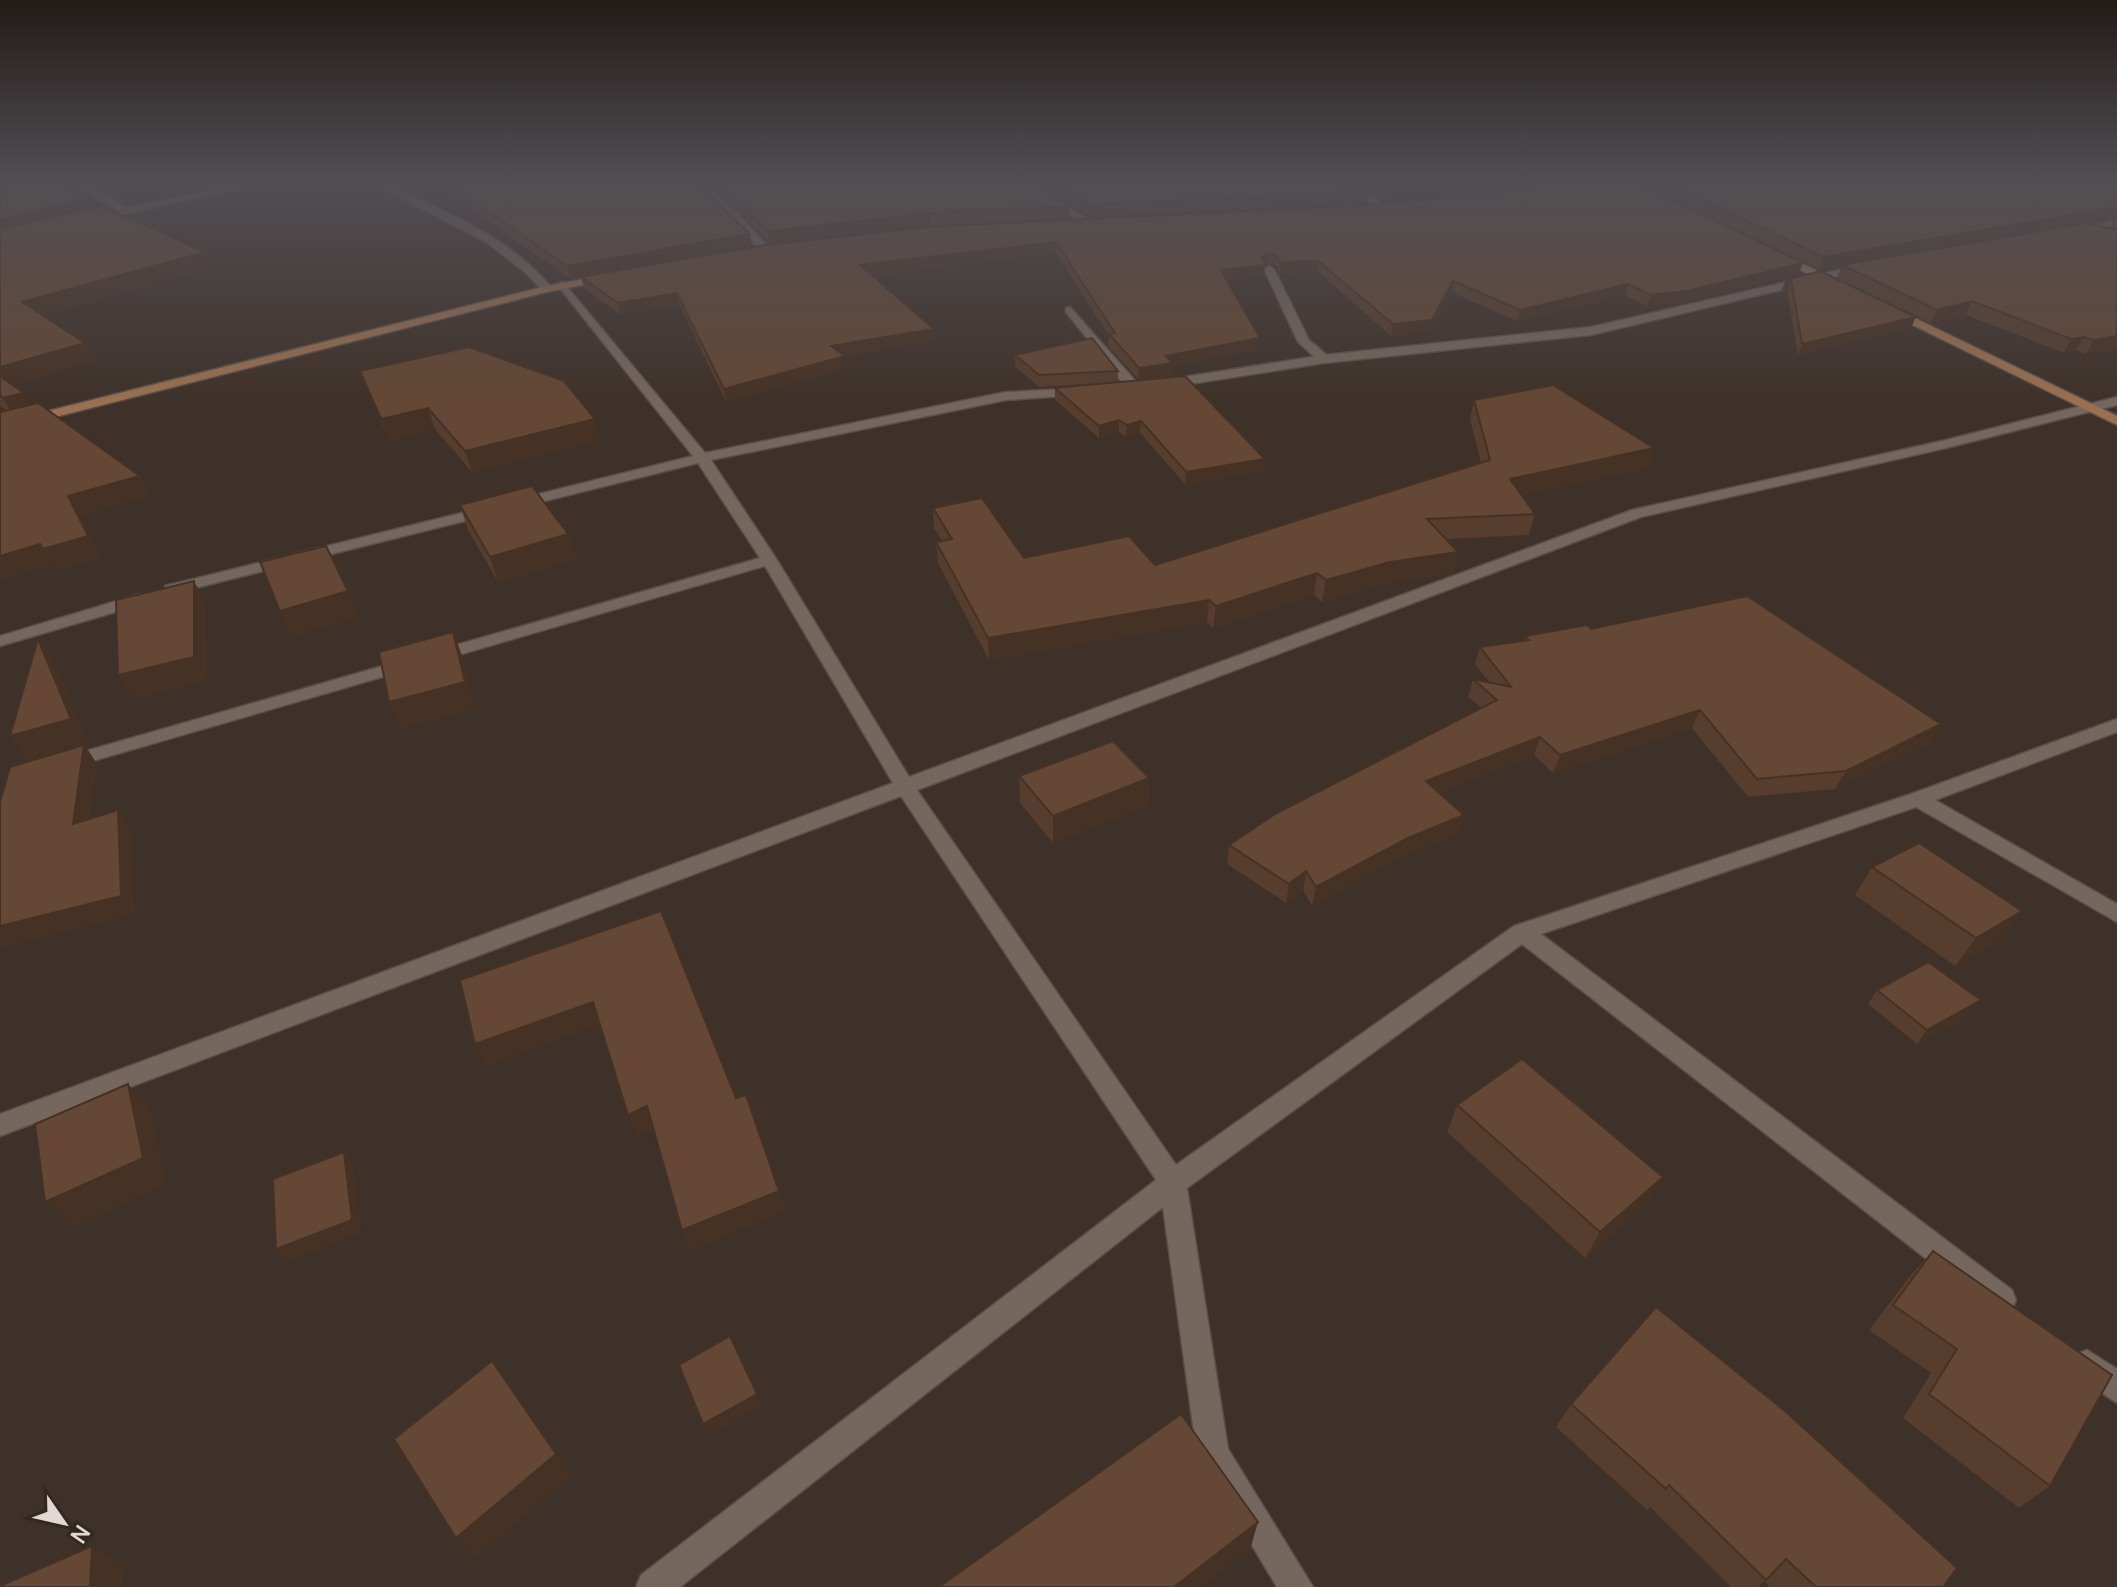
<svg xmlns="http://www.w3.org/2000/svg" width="2117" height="1587" font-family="Manrope,sans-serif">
<rect width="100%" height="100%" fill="#3e3129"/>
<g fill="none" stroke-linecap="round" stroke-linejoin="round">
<defs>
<g id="lane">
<path d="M1269,266L1274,269L1309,340L1328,356V362H1320L1298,342L1264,269Z"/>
<path d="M1070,307L1139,385V391H1129L1066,312V308Z"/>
</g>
<g id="street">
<path d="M73,183H83L127,208L245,183H260L91,222L88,217L117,210Z"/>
<path d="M372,183H383C444,211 509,236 553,289L543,291L526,273L486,242Z"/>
<path d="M682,183C717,183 746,225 770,248V252H762L707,197Z"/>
<path d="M1020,183H1031L1089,220L1081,222Z"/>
<path d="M1344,183H1353L1388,208L1380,210Z"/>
<path d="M2117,220V226L2074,234L2069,231Z"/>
<path d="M1865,264L1869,265V269L1591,335L1324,363L1164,388L1158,384L1164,380L1324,355L1591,327Z"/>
<path d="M563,282L705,453L1006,392L1085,388V394L1080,395L1006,400L711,460L777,560L909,777L1632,510L1946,440L2117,397V405L1946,448L1641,517L917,790L1176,1165L1514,926L1911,794L2117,719V732L1935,800L2117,904V922L1916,807L1541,934L2012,1290L2016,1300L2012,1310L2002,1314L1992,1310L1522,944L1187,1188L1228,1449L1313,1587H1277L1197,1454L1163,1207L680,1587H636L641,1575L1156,1180L901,796L0,1136V1114L893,783L765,566L72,767H58L55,763L58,759L760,558L698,463L171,594L165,592V586L693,456L559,287V283Z"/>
<path d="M140,594L148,599L146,603L0,646V636Z"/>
<path d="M2087,1350L2117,1369V1403L2076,1376L2072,1365L2076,1354Z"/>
</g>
<g id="secondary">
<path d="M1779,253L1841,282L1842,284L1833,286L1775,258L1774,256Z"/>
<path d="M610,274L615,277L614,279L547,292L0,431V423L547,286Z"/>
<path d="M1886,308H1894L2117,416V425L1886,312Z"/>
</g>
</defs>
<use href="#lane" stroke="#594e48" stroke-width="3"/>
<use href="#street" stroke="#594e48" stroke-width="3"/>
<use href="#secondary" stroke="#594e48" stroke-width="3"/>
<use href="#lane" fill="#75675e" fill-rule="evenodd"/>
<use href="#street" fill="#75675e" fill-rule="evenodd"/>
<use href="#secondary" fill="#9a7050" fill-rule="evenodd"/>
</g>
<g fill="#563d2d">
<path d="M0,182H80L86,194L80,196L86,199L91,209L212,268L43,315L85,343L95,360L12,384L31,405L140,476L150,495L80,516L100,557L56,570L52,564L0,580V412L6,410L0,406Z"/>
<path d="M88,182H138L102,191Z"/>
<path d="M444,182H693L752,246L570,279L447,192Z"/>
<path d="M697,182H1031L1069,206V218L930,225L770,244L721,195Z"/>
<path d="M1036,182H1355L1367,191L1366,203L1090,217Z"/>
<path d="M1357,182H1635L1799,274L1682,302L1647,306L1625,295L1517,321L1451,292L1430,331L1391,336L1316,270L1280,274L1276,266L1267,263L1265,265L1264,276L1227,280L1258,349L1173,366L1172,375L1139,380L1108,346L1109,336L1056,253L871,275L934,341L845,356L846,368L726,401L679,304L621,315L584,288L581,277L1385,204L1546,188L1385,202Z"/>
<path d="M1638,182H2117V218L1819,269Z"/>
<path d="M2117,218V349L2086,354L2076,350L2064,353L1966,315L1931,323L1837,278L1842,265L2110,228L2115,219Z"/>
<path d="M1820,271L1911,328L1798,355L1787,290H1782L1786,280Z"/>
<path d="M1015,355L1118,371V382L1039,387L1015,366Z"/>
<path d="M360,371L600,440L472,472L435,429L389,440Z"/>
<path d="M1185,376L1264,471L1185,484L1140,433L1126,437L1119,432L1099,438L1055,400V388Z"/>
<path d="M1474,400L1654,448L1647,468L1522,495L1535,514L1529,535L1446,539L1458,552L1453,573L1386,583L1322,602L1314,595L1213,628L1207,622L989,660L938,563L936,542L942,541L934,528L933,508L1024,558L1155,565L1481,463L1470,419Z"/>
<path d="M460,505L568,534L576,559L498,582L468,530Z"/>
<path d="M1591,629L1941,724L1930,743L1835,789L1748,797L1692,728L1553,773L1534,755L1439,793L1464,815L1459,834L1403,856L1312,906L1303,890L1286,903L1227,864L1229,845L1481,708L1468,697L1473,679L1489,682L1475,664L1480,647L1523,641L1525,636Z"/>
<path d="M1019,776L1149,778L1148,805L1053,843L1020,803Z"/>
<path d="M1872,867L2002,939L1955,966L1855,895Z"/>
<path d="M1877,990L1981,1000L1970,1014L1917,1044L1868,1004Z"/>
<path d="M1457,1105L1648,1204L1585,1258L1447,1132Z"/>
<path d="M1933,1251L2050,1486L2019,1508L1903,1418L1931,1373L1869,1330L1910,1276Z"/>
<path d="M1571,1404L1943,1587H1770L1764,1581L1758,1587H1731L1650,1507L1647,1510L1556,1427Z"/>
</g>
<g fill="#463224">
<path d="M66,182H80L86,194L63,200L55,185Z"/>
<path d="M98,182H138L102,191Z"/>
<path d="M1478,182H1604L1385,202L1386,190Z"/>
<path d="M86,199L93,214L0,237V220Z"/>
<path d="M2117,207V218L1819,269L1824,257Z"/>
<path d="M929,213L930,225L770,244L768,231Z"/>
<path d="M750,234L752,246L570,279L567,266Z"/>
<path d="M1056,242V253L861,276L860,265Z"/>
<path d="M205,252L212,268L31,318L22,302Z"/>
<path d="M1269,253L1267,263L1265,265L1264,276L1220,281L1221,270L1262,257Z"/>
<path d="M1317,260L1316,270L1280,274L1281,263Z"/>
<path d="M1803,263L1799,274L1682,302L1647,306L1651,295Z"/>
<path d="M1791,279L1787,290H1782L1786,280Z"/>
<path d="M1453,281L1451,292L1430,331L1391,336L1393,324Z"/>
<path d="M1628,284L1625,295L1517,321L1520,310Z"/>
<path d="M677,293L679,304L621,315L618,303Z"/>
<path d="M1972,301L1966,315L1931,323L1937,310Z"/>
<path d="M1916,317L1911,328L1798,355L1802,344Z"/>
<path d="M934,329V341L845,356L846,368L726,401L724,389L831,346Z"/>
<path d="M2117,336V349L2086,354L2094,340Z"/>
<path d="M2084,337L2076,350L2064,353L2071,339Z"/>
<path d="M1260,338L1258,349L1173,366L1172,375L1139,380V368L1166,356Z"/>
<path d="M85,343L95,360L2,388L0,385V367Z"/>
<path d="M24,393L35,411L14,416L3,398Z"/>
<path d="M428,408L435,429L389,440L381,419Z"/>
<path d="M595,419L600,440L472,472L465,451Z"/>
<path d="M1119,420V432L1099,438V426Z"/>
<path d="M1141,421L1140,433L1126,437L1127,425Z"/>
<path d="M1654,448L1647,468L1504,499L1510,479Z"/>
<path d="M1265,459L1264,471L1185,484L1186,472Z"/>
<path d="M140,476L150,495L80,516L100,557L56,570L52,564L0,580V556L68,496Z"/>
<path d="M568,534L576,559L498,582L490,557Z"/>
<path d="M1458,552L1453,573L1386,583L1322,602L1326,580L1390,562Z"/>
<path d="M1317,573L1314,595L1213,628L1216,606Z"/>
<path d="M194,581L206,604L207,681L133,699L118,675Z"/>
<path d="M348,591L359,617L292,637L280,611Z"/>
<path d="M1209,600L1207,622L989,660L988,638Z"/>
<path d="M453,632L463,658L475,709L401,729L389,702Z"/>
<path d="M38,639L56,665L89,746L86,747L97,764L86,842L10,736Z"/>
<path d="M1700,710L1692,728L1553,773L1560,755Z"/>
<path d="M1941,724L1930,743L1835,789L1846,771Z"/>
<path d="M1540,737L1534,755L1422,800L1426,781Z"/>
<path d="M1149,778L1148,805L1053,843V816Z"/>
<path d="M118,810L131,829L135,914L0,948V926Z"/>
<path d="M1464,815L1459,834L1403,856L1312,906L1316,887L1408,838Z"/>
<path d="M1306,871L1303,890L1286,903L1289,884Z"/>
<path d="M2022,911L2002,939L1955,966L1976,938Z"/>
<path d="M1981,1000L1970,1014L1917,1044L1927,1030Z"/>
<path d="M593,1002L601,1024L487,1066L475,1044Z"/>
<path d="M128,1084L151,1111L166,1184L72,1228L45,1202Z"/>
<path d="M647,1106L655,1128L637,1137L628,1115Z"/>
<path d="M344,1152L353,1165L361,1233L287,1262L276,1249Z"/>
<path d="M1663,1177L1648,1204L1585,1258L1600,1232Z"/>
<path d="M779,1191L785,1212L690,1251L682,1230Z"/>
<path d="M757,1394L762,1406L709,1436L703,1424Z"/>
<path d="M556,1454L572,1476L475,1559L456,1538Z"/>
<path d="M1258,1522L1250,1550L1202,1587H1174Z"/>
<path d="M92,1546L123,1566L122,1587H90Z"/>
</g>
<g fill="#644734" stroke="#463224" stroke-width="2">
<path d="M0,182H66L55,185L86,199L0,220Z"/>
<path d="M446,182H693L703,188L750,234L567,266Z"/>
<path d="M716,182H1031L1069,206L929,213L768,231Z"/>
<path d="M1053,182H1355L1367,191L1090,205Z"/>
<path d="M1375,182H1478L1386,190Z"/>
<path d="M1597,182H1635L1803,263L1686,291L1651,295L1628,284L1520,310L1453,281L1432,320L1393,324L1317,260L1281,263L1277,256L1269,253L1262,257L1265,265L1221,270L1260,338L1166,356L1173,363L1139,368L1109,334L1115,333L1056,242L860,265L934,329L831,346L845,356L724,389L677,293L618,303L581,277L765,245L930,227L1385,204Z"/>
<path d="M1665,182H2117V207L1824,257Z"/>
<path d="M102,206L205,252L22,302L85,343L0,367V229Z"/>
<path d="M2088,223L2117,230V336L2094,340L2084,337L2071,339L1972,301L1937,310L1842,265Z"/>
<path d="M1820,271L1916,317L1802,344L1791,279L1786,280Z"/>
<path d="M1092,338L1118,371L1039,375L1015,355Z"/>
<path d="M469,347L564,381L595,419L465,451L428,408L381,419L360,371Z"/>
<path d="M0,376L24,393L3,398L0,395Z"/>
<path d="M1185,376L1265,459L1186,472L1141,421L1127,425L1119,420L1099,426L1055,388Z"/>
<path d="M1553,385L1654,448L1510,479L1535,514L1427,519L1458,552L1390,562L1326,580L1317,573L1216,606L1209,600L988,638L936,542L952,539L933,508L982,498L1024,558L1129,536L1155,565L1490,460L1474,400Z"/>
<path d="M38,403L140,476L68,496L88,536L43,549L40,544L0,556V412Z"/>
<path d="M532,486L568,534L490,557L460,505Z"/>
<path d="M326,546L348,591L280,611L260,562Z"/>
<path d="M194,581V657L118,675L116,600Z"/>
<path d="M1747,596L1941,724L1846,771L1757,779L1700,710L1560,755L1540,737L1426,781L1464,815L1408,838L1316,887L1306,871L1289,884L1229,845L1275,814L1497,700L1473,679L1511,687L1480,647L1529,640L1525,636L1587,625L1591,629Z"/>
<path d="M453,632L465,682L389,702L379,652Z"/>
<path d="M38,639L71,719L10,736Z"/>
<path d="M1113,741L1149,778L1053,816L1019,776Z"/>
<path d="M84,745L73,824L118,810L121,896L0,926V802L10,767Z"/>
<path d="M1919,843L2022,911L1976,938L1872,867Z"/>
<path d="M661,911L736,1098L746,1095L779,1191L682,1230L647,1106L628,1115L593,1002L475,1044L460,980Z"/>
<path d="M1928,962L1981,1000L1927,1030L1877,990Z"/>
<path d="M1522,1059L1663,1177L1600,1232L1457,1105Z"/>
<path d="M128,1084L143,1158L45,1202L35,1124Z"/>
<path d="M344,1152L352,1220L276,1249L273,1179Z"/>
<path d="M1933,1251L2112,1375L2050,1486L1929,1394L1957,1349L1893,1305Z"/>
<path d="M1656,1307L1785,1411L1957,1568L1943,1587H1816L1786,1559L1766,1580L1669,1485L1666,1489L1571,1404Z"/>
<path d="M730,1336L757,1394L703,1424L679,1365Z"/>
<path d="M492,1361L556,1454L456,1538L394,1439Z"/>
<path d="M1181,1414L1258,1522L1174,1587H939Z"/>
<path d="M92,1546L90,1587H0V1586Z"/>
</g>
<linearGradient id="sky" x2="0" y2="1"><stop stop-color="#221b17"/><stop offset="0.45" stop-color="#524e54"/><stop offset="1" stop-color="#524e54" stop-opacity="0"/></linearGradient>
<rect width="2117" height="405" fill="url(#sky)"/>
<g transform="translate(64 1523) rotate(124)" stroke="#332720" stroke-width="6" paint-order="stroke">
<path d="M0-6L14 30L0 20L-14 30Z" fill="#e0d8d3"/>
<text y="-12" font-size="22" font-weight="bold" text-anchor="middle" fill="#e0d8d3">N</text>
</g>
</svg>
